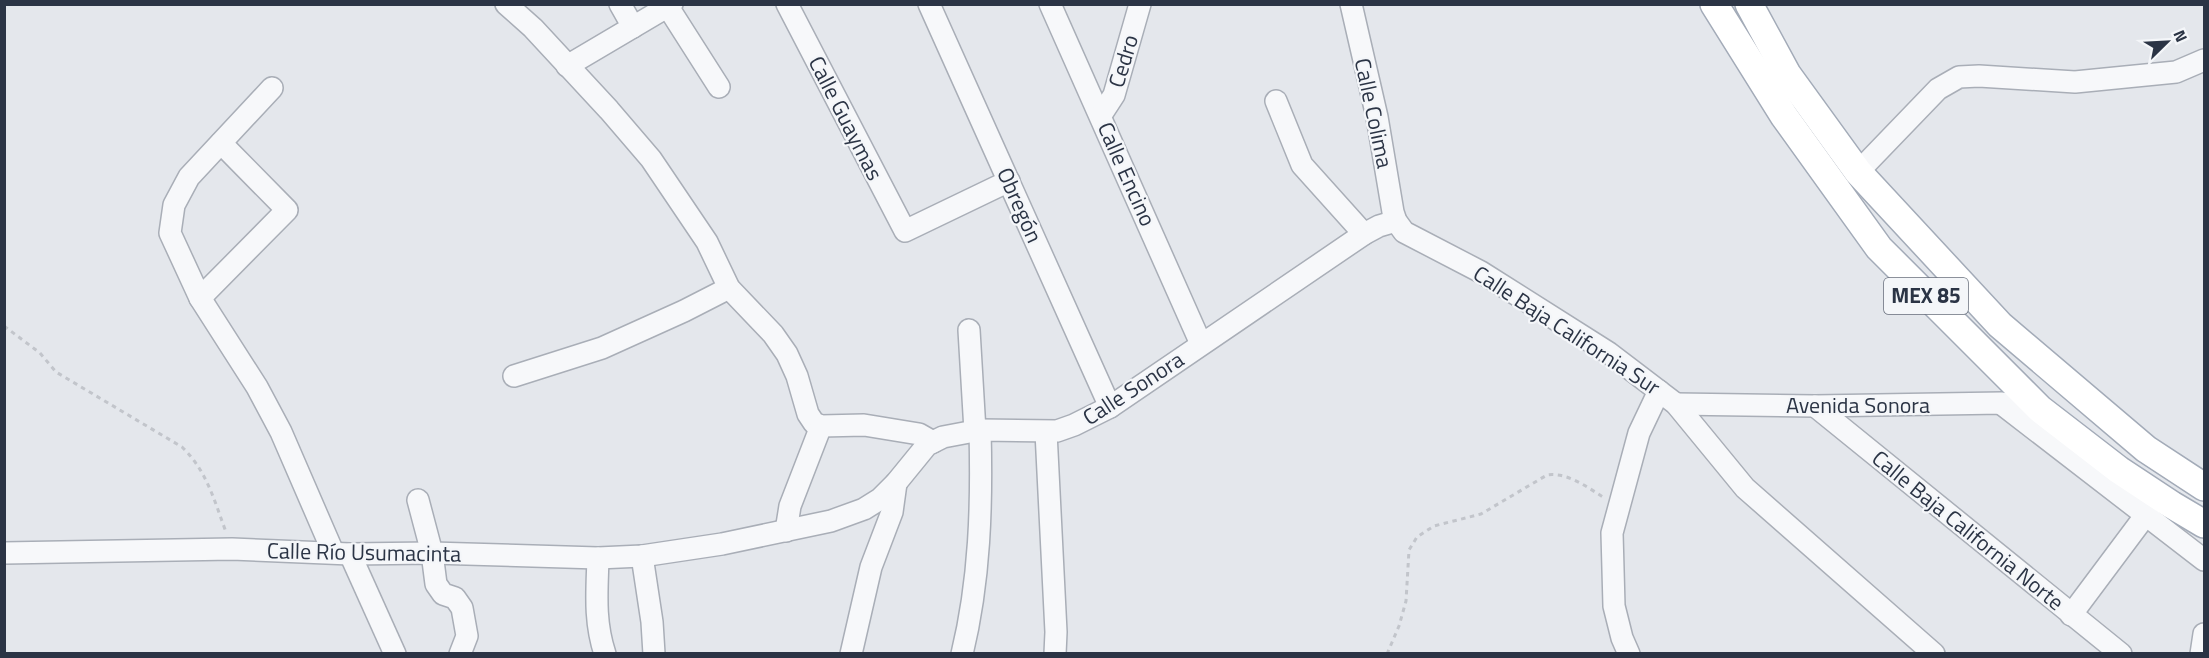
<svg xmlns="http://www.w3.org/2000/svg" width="2209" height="658" font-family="'Titillium Web',sans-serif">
<rect width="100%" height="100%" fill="#e4e7ec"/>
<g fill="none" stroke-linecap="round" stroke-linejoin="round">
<defs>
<g id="minor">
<path d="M506,4L533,28L609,110L651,159L707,242L729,288L773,334L787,354L797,376L808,414L814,423L821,426L864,425L919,434L933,442"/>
<path d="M620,4L633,27"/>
<path d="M787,4L905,231L1009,181"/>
<path d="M929,4L1110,407"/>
<path d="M1050,4L1201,344"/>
<path d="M1351,4L1377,117L1393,212L1396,221L1404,232L1481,272L1609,353L1676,404L1745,488L1934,654"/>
<path d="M668,7L719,87"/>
<path d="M567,66L672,4"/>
<path d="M272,88L189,177L174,205L170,233L200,298L257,387L281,432L333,552"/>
<path d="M1276,101L1302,165L1364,234"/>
<path d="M1101,115L1114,95L1140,4"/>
<path d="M1858,172L1938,89L1959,77L1979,76L2075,82L2176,72L2204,60"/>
<path d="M200,298L287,210L221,143"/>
<path d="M969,330L975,431"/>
<path d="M514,376L602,348L684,311L729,288"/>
<path d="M1676,404L1815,406L2002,403L2040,409"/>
<path d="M2003,405L2204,560"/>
<path d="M1815,406L2121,654"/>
<path d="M1046,432L1056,632L1055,654"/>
<path d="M418,500L432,553L436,584L443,594L455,598L462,608L467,636L460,654"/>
<path d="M786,531L790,506L821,426"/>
<path d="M4,553L232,549L350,554L432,553L598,558L642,556L722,544L831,521L864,509L880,499L896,483L927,445L943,437L980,430L1057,431L1074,425L1110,407L1364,234L1379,226L1396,221"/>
<path d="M350,554L395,654"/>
<path d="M642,556L652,622L654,654"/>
<path d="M598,558C597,591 594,621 605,654"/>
<path d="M2071,615L2145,516"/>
<path d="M851,654L871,567L892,512L896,483"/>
<path d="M962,654C980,580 982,505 980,430"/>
<path d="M1629,654L1622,638L1614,606L1612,533L1639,433L1659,391"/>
<path d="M2201,654L2204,634"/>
</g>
<g id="major">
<path d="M1714,4L1784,116L1879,248L2040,409L2119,470L2172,505L2204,524"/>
<path d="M1749,4L1787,74L1858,172L2000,325L2146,449L2204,487"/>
</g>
</defs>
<use href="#minor" stroke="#a9aeb7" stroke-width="24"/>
<use href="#major" stroke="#a3abb8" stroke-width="30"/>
<g stroke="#c2c5cb" stroke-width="3" stroke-dasharray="4.5 4.5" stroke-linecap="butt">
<path d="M4,326L40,353L56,372L182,447C207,471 214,500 226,532"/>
<path d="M1387,654L1399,626L1406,601L1409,550L1417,537L1434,526L1481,514L1547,475C1567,472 1587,487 1603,497"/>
</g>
<use href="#minor" stroke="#f7f8fa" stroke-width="21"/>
<use href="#major" stroke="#fff" stroke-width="27"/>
</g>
<g text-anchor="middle" stroke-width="4.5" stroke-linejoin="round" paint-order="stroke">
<rect fill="#f4f6f9" stroke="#676e7b" stroke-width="1.5" x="1884" y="278" width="84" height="36" rx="4.5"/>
<g font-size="21" font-weight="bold" fill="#2b3445">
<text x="1926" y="303">MEX 85</text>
</g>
<g font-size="22" fill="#2b3445" stroke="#f4f6f9">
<text transform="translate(1123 61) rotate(-73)" y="8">Cedro</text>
<text transform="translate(1374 113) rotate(78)" y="8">Calle Colima</text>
<text transform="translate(846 118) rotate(63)" y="8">Calle Guaymas</text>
<text transform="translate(1127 174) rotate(66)" y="8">Calle Encino</text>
<text transform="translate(1020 205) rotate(66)" y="8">Obregón</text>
<text transform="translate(1567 330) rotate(33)" y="8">Calle Baja California Sur</text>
<text transform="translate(1133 388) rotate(-33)" y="8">Calle Sonora</text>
<text x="1858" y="413">Avenida Sonora</text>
<text transform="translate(1968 530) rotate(39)" y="8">Calle Baja California Norte</text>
<text transform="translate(364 552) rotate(1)" y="8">Calle Río Usumacinta</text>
</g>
</g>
<rect width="2209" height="658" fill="none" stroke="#2b3445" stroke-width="12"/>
<g transform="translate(2167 42) rotate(66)" stroke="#f4f6f9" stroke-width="4.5" paint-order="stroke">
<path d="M0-4.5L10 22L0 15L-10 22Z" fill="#2b3445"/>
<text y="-9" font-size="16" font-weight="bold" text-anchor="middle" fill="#2b3445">N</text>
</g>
</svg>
